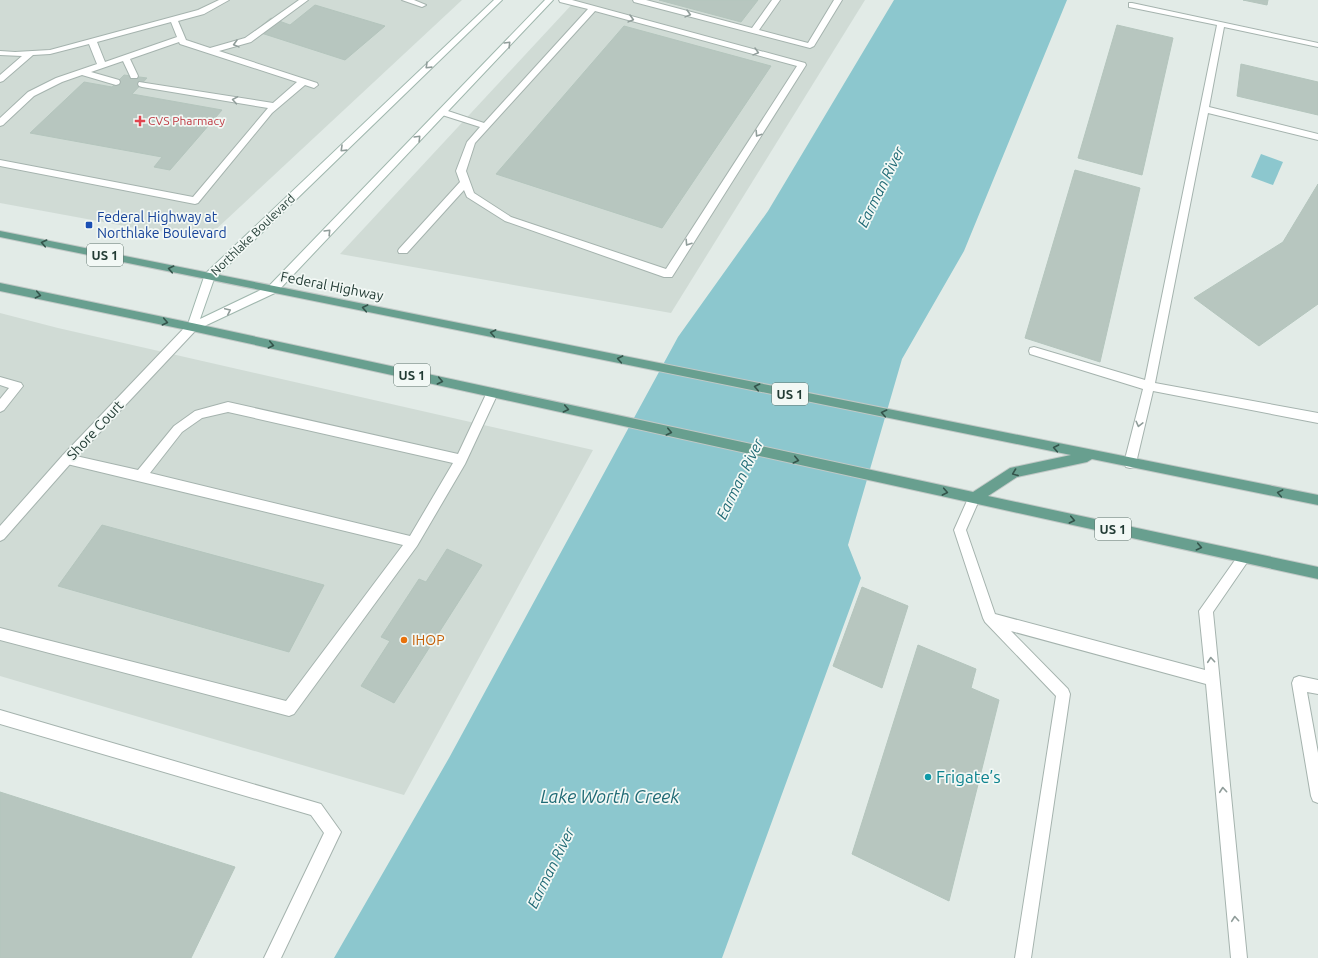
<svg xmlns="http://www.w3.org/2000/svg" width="1318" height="958" font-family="Ubuntu,sans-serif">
<rect width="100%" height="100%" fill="#e2ebe7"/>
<g fill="#d0dbd5">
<path d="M0,0H462L212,233L152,231L0,203Z"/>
<path d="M576,0H865L671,313L340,254Z"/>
<path d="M0,313L58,328L593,450L404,795L0,676Z"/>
</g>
<g fill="#8cc7ce">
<path d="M894,0H1067L964,251L902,359L848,545L861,578L722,958H334L449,758L678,337L768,211Z"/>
<path d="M1261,154L1283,162L1273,185L1251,177Z"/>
</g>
<g fill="#b7c6bf" stroke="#b4c5bd">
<path d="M659,0H758L741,22Z"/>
<path d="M1243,0H1268L1267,5Z"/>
<path d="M315,5L385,26L345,60L255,31L271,18L290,25Z"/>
<path d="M1117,25L1173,38L1142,175L1078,158Z"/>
<path d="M624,26L771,66L662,228L496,174Z"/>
<path d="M1241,64L1318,82V115L1237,96Z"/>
<path d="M124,75L147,78L132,94L222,110L170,170L154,167L162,157L30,133L84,82L112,87Z"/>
<path d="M1075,170L1140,188L1100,362L1025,338Z"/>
<path d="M1318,184V304L1259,346L1194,298L1283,242Z"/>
<path d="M102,525L324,585L289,652L58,586Z"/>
<path d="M447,549L482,565L394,703L361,686L390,641L381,637L419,579L426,582Z"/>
<path d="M862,587L908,606L882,688L833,666Z"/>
<path d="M918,645L976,669L971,688L999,700L949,901L852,854Z"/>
<path d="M0,792L235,867L191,958H0Z"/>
</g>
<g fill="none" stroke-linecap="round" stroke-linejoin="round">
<defs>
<g id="service">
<path d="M219,0H229L204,14L178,21L186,40L210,48L245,38L299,0H308L251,42L219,51L317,83L318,85L314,88L305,85L272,113L198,203L195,204L0,166V160L193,197L268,108L142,87L139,86L138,84L139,82L273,103L297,82L180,44L179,42L130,59L138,76L137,78H131L123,61L91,72L119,80L120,82L119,84L116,85L82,75L62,82L34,96L3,125L0,126V118L28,92L56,78L97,64L89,44L50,54L33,55L3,81L0,82V75L22,56L0,55V51L15,52L50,50L198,10ZM171,22L177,37L105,62L97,42Z"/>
<path d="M402,0H414L426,5L422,7Z"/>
<path d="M559,0H572L805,63L806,65L672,277H664L505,221L467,197L464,190L407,253H399L398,251L399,249L460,182L456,171L467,142L480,127L439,114L438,112L442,109L484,123L588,9L560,2ZM595,11L797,66L666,269L511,217L474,193L466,171L475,143Z"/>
<path d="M633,0H646L752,28L772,0H780L759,30L808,43L834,0H842L814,46L810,48L634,2Z"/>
<path d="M1129,3H1132L1318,43V47L1224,27L1209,107L1318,134V140L1208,113L1155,383L1318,413V423L1153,391L1136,463L1134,467L1130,468L1126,467L1124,463L1143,389L1030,354L1029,351L1030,348L1034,347L1145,380L1217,25L1129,7Z"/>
<path d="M0,377L21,383L23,386L4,410L0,412V399L9,388L0,385Z"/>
<path d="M492,388L496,390L498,393L465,464L417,546L294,714L289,716L0,640V628L286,701L403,545L67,464L63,463L61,459L63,455L67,454L138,470L174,426L195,411L228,402L458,454L488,390ZM228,412L453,463L410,536L150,473L182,432L202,418Z"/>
<path d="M974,493L978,494L980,498L966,530L995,614L1205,670L1199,611L1240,553L1244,551L1248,553L1250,557L1248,561L1213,612L1247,958H1231L1206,684L1011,631L1068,689L1070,694L1031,958H1015L1056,696L985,622L983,618L954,530L970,494Z"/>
<path d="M1299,676L1318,680V694L1307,692L1318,753V803L1313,801L1311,796L1292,683L1294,678Z"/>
<path d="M0,710L321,804L341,832L281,958H264L324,833L311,815L0,724Z"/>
</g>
<path id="minor" d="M192,323L196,324L197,327L196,330L71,463L4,539L0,541V526L63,455L188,324Z"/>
<path id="secondary" d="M494,0H502L214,279L200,319L269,286L545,0H553L277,292L196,330H188L187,327L205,274Z"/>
<path id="primary" d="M0,231L1318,495V505L1092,459L1087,462L1017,477L988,496L1318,567V579L192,331L0,291V283L192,323L973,492L1010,468L1071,455L0,237Z"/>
</defs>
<use href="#service" stroke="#a5b3ae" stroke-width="2"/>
<use href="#minor" stroke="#a5b3ae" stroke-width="2"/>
<use href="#secondary" stroke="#a0b7ae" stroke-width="2"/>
<use href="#primary" stroke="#c1c8c6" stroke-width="2"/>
<use href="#service" fill="#fff" fill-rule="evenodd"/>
<use href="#minor" fill="#fff" fill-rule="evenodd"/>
<use href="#secondary" fill="#fff" fill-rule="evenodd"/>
<use href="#primary" fill="#689f8f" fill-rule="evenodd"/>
</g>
<defs><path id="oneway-chevron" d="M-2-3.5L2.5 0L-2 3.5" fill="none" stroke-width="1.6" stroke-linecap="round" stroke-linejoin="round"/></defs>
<g stroke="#909d9a">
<use href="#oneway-chevron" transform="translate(688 14) rotate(15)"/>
<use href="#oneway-chevron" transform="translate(631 19) rotate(15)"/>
<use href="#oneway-chevron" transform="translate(236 44) rotate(165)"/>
<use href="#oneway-chevron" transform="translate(508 44) rotate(-46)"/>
<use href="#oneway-chevron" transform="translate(756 52) rotate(15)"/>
<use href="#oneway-chevron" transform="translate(428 66) rotate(136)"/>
<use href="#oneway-chevron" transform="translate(235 100) rotate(-170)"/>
<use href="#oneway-chevron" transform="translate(758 134) rotate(123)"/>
<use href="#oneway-chevron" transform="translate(418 138) rotate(-46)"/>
<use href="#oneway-chevron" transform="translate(343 149) rotate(136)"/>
<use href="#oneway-chevron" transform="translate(328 232) rotate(-46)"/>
<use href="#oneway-chevron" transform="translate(688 243) rotate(123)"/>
<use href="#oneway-chevron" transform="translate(228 311) rotate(-25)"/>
<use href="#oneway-chevron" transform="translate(1139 424) rotate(104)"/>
<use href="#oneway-chevron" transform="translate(1211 660) rotate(-95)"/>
<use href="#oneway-chevron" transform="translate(1223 790) rotate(-95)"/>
<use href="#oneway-chevron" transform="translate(1235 919) rotate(-95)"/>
</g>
<g stroke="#34544b">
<use href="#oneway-chevron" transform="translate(44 243) rotate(-168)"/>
<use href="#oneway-chevron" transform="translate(171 269) rotate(-168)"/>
<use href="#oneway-chevron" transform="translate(38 295) rotate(12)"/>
<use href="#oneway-chevron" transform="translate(365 308) rotate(-169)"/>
<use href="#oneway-chevron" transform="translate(165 322) rotate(12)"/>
<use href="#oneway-chevron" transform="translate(493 333) rotate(-169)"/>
<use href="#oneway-chevron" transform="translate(271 345) rotate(12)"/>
<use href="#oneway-chevron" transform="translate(620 359) rotate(-169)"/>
<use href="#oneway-chevron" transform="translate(440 381) rotate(12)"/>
<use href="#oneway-chevron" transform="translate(757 387) rotate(-168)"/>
<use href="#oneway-chevron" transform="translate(566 409) rotate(12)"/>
<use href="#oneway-chevron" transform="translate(884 413) rotate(-168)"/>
<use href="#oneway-chevron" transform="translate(669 432) rotate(13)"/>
<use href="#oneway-chevron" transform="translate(1056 448) rotate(-169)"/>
<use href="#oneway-chevron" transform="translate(796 460) rotate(13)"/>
<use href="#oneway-chevron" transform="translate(1015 473) rotate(159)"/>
<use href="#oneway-chevron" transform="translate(945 492) rotate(11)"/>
<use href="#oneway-chevron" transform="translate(1280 493) rotate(-169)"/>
<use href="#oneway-chevron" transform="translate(1072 520) rotate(12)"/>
<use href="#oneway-chevron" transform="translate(1199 547) rotate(12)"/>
</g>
<path fill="#e0444e" stroke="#f2f8f5" stroke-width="1.5" d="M138 115h4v4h4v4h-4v4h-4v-4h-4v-4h4z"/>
<rect fill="#1a4fb4" stroke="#f2f8f5" stroke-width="1.5" x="85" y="221" width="8" height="8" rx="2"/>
<circle fill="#e8710a" stroke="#f2f8f5" stroke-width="1.5" cx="404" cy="640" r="4"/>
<circle fill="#0f9aa8" stroke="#f2f8f5" stroke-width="1.5" cx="928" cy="777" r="4"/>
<g text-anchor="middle" stroke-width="3.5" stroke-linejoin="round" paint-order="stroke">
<g font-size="12" fill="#be3a42" stroke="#f2f8f5" text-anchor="start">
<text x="148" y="125">CVS Pharmacy</text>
</g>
<g font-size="12" fill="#223b34" stroke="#f2f8f5">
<text transform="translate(253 235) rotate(-44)" y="4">Northlake Boulevard</text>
</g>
<g fill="#f2f8f5" stroke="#60746e" stroke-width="1">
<rect x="87" y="244" width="36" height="22" rx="3"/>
<rect x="394" y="364" width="36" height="22" rx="3"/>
<rect x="772" y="383" width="36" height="22" rx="3"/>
<rect x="1095" y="518" width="36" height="22" rx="3"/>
</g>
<g font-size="13" font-weight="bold" fill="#223b34">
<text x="105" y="260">US 1</text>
<text x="412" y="380">US 1</text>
<text x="790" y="399">US 1</text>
<text x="1113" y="534">US 1</text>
</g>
<g font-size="14" fill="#164399" stroke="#f2f8f5" text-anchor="start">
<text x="97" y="222">Federal Highway at<tspan x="97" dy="16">Northlake Boulevard</tspan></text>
</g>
<g font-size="14" fill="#223b34" stroke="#f2f8f5">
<text transform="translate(332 286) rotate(11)" y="5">Federal Highway</text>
<text transform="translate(95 430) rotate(-47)" y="5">Shore Court</text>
</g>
<g font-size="14" fill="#c56008" stroke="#f2f8f5" text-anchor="start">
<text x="412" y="645">IHOP</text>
</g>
<g font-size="15" font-style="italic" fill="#1f6a75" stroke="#f2f8f5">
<text transform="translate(881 187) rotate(-64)" y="5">Earman River</text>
<text transform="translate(740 479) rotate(-64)" y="5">Earman River</text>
<text transform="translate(551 868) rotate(-64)" y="5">Earman River</text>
</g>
<g font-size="17" fill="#0d838f" stroke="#f2f8f5" text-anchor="start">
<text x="936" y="783">Frigate’s</text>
</g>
<g font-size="18" font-style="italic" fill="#1f6a75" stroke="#f2f8f5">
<text x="610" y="803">Lake Worth Creek</text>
</g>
</g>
</svg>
